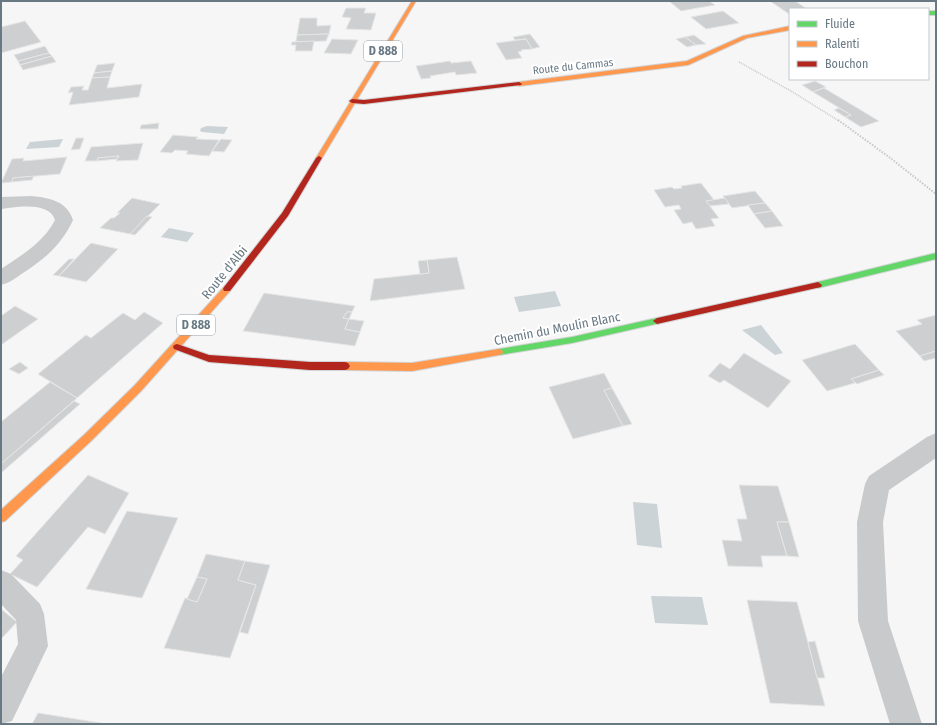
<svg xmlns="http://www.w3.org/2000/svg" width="937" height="725" font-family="'Fira Sans Condensed',sans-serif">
<rect width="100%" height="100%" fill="#f6f6f6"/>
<g fill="#cbd3d6">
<path d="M207,126L228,127L224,134L202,132L200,131L201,128Z"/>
<path d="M63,139L59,147L26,149L30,142Z"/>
<path d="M169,228L194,233L187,242L161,237Z"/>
<path d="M555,291L561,306L519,312L514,297Z"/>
<path d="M761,325L783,353L775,355L742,330Z"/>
<path d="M633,502L657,504L662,548L637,545Z"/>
<path d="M651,596L702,597L708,625L655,623Z"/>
</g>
<g fill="#cdcfd0" stroke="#e6e6e6">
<path d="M669,1H709L715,5L681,11Z"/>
<path d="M770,1H795L807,9H790L789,14Z"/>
<path d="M346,8H366L364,13H376L371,30L346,29L351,18L342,17Z"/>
<path d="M723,11L739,23L706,29L691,17Z"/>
<path d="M300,18H317V26L331,25L329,34L297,35Z"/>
<path d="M25,21L41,42L1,53V27Z"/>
<path d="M329,34L326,41L296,42L297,35Z"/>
<path d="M530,34L540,47L532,49L526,39L515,40L513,37Z"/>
<path d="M694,35L706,44L696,45L685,37Z"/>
<path d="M685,37L696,45L687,47L676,39Z"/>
<path d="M332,39L358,40L351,54L324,53Z"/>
<path d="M526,39L532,49L521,50L522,51L518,52L522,58L506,60L496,43Z"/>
<path d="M314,41L312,51H295L296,45H291L292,42Z"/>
<path d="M45,46L49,53L18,61L14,55Z"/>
<path d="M49,53L52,56L20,65L18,61Z"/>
<path d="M52,56L56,62L23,70L20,65Z"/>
<path d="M450,61L451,63L471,61L477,73L456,75L455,72L430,76L431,78L421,79L416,66Z"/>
<path d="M115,63L112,71L94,73L97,65Z"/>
<path d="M112,71L110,77L92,78L94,73Z"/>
<path d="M110,77L107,88L142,84L139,97L69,105L73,92L68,93L71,87L84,86L82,90H88L92,78Z"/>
<path d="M815,81L826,87L813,92L802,85Z"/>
<path d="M824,88L879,121L861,127L845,117L851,115L813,92Z"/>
<path d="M839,108L851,115L845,117L834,110Z"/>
<path d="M159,123L158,129H140L141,125Z"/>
<path d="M173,135L198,137L196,139L219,140L209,156L186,154L188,151L175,150L172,153L160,152Z"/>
<path d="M76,138H84L80,149L71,150Z"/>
<path d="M221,139L232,140L224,152L212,151Z"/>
<path d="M143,143L138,160L116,161L119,156L98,158L97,161H85L91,147Z"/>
<path d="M119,156L117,159L97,161L98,158Z"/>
<path d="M67,157L60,174L13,178L12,182L1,183L12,159L24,158L23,161Z"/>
<path d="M34,176L32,180L12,182L13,178Z"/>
<path d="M701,183L714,200L706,201L719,218L711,219L715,226L696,229L692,222L683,224L674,210L681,209L679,205L665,207L654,190L672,187L674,189L682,188L681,186Z"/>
<path d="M755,191L765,203L732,208L723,196Z"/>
<path d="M132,198L160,204L130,234L100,228L111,218H114L120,213H117Z"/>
<path d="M725,198L729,204L710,206L706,201Z"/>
<path d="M765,203L772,211L754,214L748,205Z"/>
<path d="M772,211L783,226L765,228L754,214Z"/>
<path d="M147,216L152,217L135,235L130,234Z"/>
<path d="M91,243L118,249L86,282L59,276Z"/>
<path d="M457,257L465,289L370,301L374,279L429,273L427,260Z"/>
<path d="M69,259H74L59,276L53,275Z"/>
<path d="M427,260L429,273L420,274L418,261Z"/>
<path d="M264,293L355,306L352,312H347L343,318L349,319L345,329L360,332L355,346L243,331Z"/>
<path d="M15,306L38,319L1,345V316Z"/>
<path d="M144,312L163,323L77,398L38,374L86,335L91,338L123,313L135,320Z"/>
<path d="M347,312H352L349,319L343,318Z"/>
<path d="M936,315V351L920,356L896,331L922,324L917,320Z"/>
<path d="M349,319L364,321L360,332L345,329Z"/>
<path d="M855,344L879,370L851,379L855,383L827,391L802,360Z"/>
<path d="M936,351V358L924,361L920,356Z"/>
<path d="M744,353L791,381L768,408L724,380L720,383L708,376L720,363L730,369Z"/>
<path d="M20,362L28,368L19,374L9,369Z"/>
<path d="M879,370L884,375L857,384L851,379Z"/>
<path d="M604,373L612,388L604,390L623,426L573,439L549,387Z"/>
<path d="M50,382L77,398L1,464V422Z"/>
<path d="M612,388L632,424L623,426L604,390Z"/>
<path d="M74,401L80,404L1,473V464Z"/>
<path d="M88,475L129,493L105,534L88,527L37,587L10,574L23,560L16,556Z"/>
<path d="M739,485L778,486L789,522H777L787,556H761L763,567L728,566L722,540L742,541L737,519H747Z"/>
<path d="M127,511L178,518L142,598L86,589Z"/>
<path d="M777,522H789L799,557L787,556Z"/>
<path d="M206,554L245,561L238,580L256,585L230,658L164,648L185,598L197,602L207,579L197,577Z"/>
<path d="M245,561L270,565L248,634L240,632L256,585L238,580Z"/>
<path d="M197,577L207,579L197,602L187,599Z"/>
<path d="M747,600L797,602L825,706L770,703Z"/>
<path d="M1,609L17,622L1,639Z"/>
<path d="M815,641L825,678H817L808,642Z"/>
<path d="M38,713L101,723L32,724Z"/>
</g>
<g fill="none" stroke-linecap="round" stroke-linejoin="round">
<defs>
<g id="fast">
<rect x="928" y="11" width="8" height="4"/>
<path d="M936,253V259L818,288L814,285L818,282Z"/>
<path d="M657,318L661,321L660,323L572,343L499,355L496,354L495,352L496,350L499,349L572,337Z"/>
</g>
<g id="slow">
<path d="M412,1H416L322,158L319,160L317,159L316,158Z"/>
<path d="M790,26V30L747,38L688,65L519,86L516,84L519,82L687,61L743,36Z"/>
<path d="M227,286L231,289L230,291L141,391L91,441L5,521L1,522V510L84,435L135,385L224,287Z"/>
<path d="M499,349L502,350L503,352L502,354L499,355L412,371L345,370L342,369L340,366L342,363L345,362L412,363Z"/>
</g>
<g id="jam">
<path d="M519,82L522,84L521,85L364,104L352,103L349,101L352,99L364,100Z"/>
<path d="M319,156L322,158L288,216L230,291H224L223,289L224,287L282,213L316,158Z"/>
<path d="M818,282L822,285L821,287L657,324L653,321L657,318Z"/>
<path d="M177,344L209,355L310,362H345L348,363L350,366L348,369L345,370H310L209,362L174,349L173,347L174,345Z"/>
</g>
</defs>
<use href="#fast" stroke="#d2d3d4" stroke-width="2"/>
<use href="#slow" stroke="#d2d3d4" stroke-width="2"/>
<use href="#jam" stroke="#d2d3d4" stroke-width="2"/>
<path stroke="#c6c8c9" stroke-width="1.5" stroke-dasharray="1 1" stroke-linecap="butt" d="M739,62L791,91L839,121"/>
<path stroke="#c6c8c9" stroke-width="2" stroke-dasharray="1.5 1.5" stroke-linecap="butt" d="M838,120L889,157L936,194"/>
<g fill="#c9cacb" fill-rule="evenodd">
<path d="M32,196C50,198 67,201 73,220C62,244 45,259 23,273C16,278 9,283 1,285V269C22,255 43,243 55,220C49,201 16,207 1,209V197Z"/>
<path d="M936,433V458L889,490L883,522L888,621L922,724H890L858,621L857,522L865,484L869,476L927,437Z"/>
<path d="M1,570L11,574L40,604L44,614L48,646L12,721L1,724V677L18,644L16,620L1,604Z"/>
</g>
<use href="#fast" fill="#63d668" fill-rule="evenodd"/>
<use href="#slow" fill="#ff974d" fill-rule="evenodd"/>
<use href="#jam" fill="#b3261e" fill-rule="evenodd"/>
</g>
<g text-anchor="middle" stroke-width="4" stroke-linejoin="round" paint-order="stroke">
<g font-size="11" fill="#687984" stroke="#fff">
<text transform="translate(573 66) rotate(-6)" y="4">Route du Cammas</text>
</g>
<g fill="#fff" stroke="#95a1a9" stroke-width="1">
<rect x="364" y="41" width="38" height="20" rx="3"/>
<rect x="177" y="315" width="38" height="20" rx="3"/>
</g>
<g font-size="12" font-weight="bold" fill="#687984">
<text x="383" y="55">D 888</text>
<text x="196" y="329">D 888</text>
</g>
<g font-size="13" fill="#687984" stroke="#fff">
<text transform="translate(224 272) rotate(-51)" y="5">Route d'Albi</text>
<text transform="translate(557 328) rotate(-11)" y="5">Chemin du Moulin Blanc</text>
</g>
</g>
<rect width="937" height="725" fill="none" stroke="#687984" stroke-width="4"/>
<rect x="789" y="8" width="140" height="72" fill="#ffffff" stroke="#c3c9ce"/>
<rect x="797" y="21" width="20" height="6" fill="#63d668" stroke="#c3c9ce"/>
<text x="825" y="28" font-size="12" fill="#687984">Fluide</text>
<rect x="797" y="41" width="20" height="6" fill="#ff974d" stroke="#c3c9ce"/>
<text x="825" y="48" font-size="12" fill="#687984">Ralenti</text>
<rect x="797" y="61" width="20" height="6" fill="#b3261e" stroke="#c3c9ce"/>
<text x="825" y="68" font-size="12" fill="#687984">Bouchon</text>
</svg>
